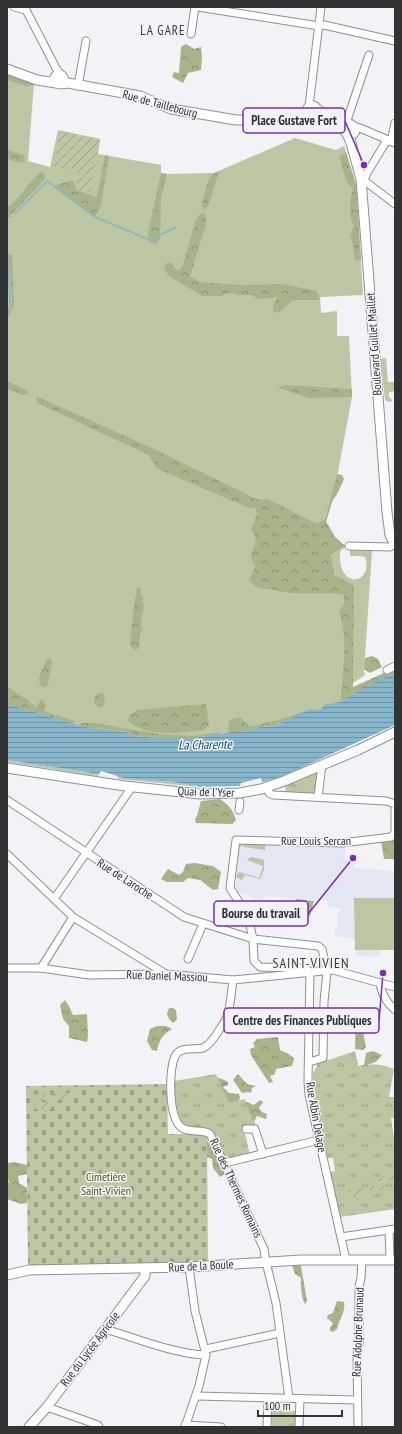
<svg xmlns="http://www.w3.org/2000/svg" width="402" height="1434" font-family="'PT Sans Narrow',sans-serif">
<defs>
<pattern id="forest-crowns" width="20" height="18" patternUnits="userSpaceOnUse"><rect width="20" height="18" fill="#a9b389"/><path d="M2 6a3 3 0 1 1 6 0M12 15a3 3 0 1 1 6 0" fill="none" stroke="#8a9271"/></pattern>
<pattern id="cemetery-stones" width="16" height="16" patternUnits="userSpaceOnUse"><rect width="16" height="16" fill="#bdc6a2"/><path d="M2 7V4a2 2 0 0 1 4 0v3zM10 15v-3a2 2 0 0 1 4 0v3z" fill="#9aa185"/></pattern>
<pattern id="park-tufts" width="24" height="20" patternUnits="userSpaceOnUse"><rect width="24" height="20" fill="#bdc6a2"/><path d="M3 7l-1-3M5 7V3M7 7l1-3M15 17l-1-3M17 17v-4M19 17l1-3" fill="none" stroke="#9aa185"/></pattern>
<pattern id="garden-furrows" width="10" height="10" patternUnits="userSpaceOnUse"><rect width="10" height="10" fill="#bdc6a2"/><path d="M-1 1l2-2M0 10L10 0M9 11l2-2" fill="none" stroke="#9aa185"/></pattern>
<pattern id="water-rules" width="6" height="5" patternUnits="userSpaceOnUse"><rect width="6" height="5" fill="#87b6cb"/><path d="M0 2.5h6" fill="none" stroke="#6f95a6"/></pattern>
</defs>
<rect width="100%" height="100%" fill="#f1f3f7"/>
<path fill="#e3e7f3" d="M237,843L345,846V860L354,864V868L395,871V950H380V957L356,956L355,939L335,936V928H337L338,911H341V908L328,907V901L264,896L262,901L234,891L238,878L233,876Z"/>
<g fill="#bdc6a2">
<path d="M7,72L34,83L28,161L50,167L58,130L100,139L98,154L161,165V173L167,174L214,173L295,138L336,150L344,146L356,185L363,295L320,297L321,313L337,311V336H349L352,397L338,472L325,519L335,537L346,547L341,550C339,555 340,560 341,566C347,589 373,580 365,557L360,556H350V550L372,551L364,671L365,675L353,683V694L347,700L320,710L311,709L293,718L278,723L195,738L85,727L7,704Z"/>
<path d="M386,358L388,382H395V391L389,392C388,396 389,398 393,400L391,402L386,401L385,399L380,359Z"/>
<path d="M7,760L99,774L98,776L7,762Z"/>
<path d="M116,775L129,778L173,782L200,787L119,779Z"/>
<path d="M237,843L265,844V850L244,847L242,845L238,849L239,854L233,876Z"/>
<path d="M252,857L264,860V870L260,879L245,875L242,880L236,877L239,872L259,878L263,866L247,860L249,858Z"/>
<path d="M354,898H395V950H355Z"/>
</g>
<g fill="url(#forest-crowns)">
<path d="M186,44L194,49L201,47L202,57L201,70L188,73L183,83L172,77L174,72L179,73L181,47Z"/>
<path d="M7,72L34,83V85L26,86L7,80Z"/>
<path d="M7,150L24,155L25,161L22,163L7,159Z"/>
<path d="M346,152L356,185L361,260H355L353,245L350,236L354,227C348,215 350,200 353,188L347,183L339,156Z"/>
<path d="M105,155L109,156L101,205L95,217L53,186L73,180L76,190L97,197Z"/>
<path d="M219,171L208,207L204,209L202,205C205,194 206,175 219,171Z"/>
<path d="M41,172L45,174V179L12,214L7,216V208C20,198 28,183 41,172Z"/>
<path d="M161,173L167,174L161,198L160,238L156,244L149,242L148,233Z"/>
<path d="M204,213L206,217V224L190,276L199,282L239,285L283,284L317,291L320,300H293L279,313L273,311V305L278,297L259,299L251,295H238L230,293L221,296H202L169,276L164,268L166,263H171L177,271L182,268L196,219L200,214Z"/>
<path d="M9,254L12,255L14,304L7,321V317L12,303L8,256Z"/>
<path d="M7,381L26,390L29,393L23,395L7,389Z"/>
<path d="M285,385L352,389V397L308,398L277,387Z"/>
<path d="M36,396L152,448L254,498L260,500L268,499L317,524L325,519L337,474L342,475L344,479L336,496L333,499L326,522L335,537L345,546L331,554L334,575L354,585L353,687L395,668V673L365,688L347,700H341C342,671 349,640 339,612L344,604V595L334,593H291L256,587L249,580L255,567L251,557L256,538L251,529L257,514L255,507L249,508L156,468L149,455L37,403Z"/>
<path d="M140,588L144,607L141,621L142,631L140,635L139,648L135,650L130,645C132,626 133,607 137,589Z"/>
<path d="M372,656L378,659L382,667L370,673L364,669L365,658Z"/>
<path d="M50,658L52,662L48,684L46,687L40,686L39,677L47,659Z"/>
<path d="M7,688H9L30,701L29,704L31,703L36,707L42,699L45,706L44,710C53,718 64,715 74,721V724L7,704Z"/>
<path d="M102,692C106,696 105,700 103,706L98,708L94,702C94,696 96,694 102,692Z"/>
<path d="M206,704L209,725L204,730C180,732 148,738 128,721L130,715L137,710Z"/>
<path d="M304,711H307L274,726L260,727L243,732H230L228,729L229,721L235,718H241L250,727L292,716Z"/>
<path d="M81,723H95L159,734L193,736L217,733L221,734L195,738H157L135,736L126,732L85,727L79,725Z"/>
<path d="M220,799C229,805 233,810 236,820L232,824L196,823L195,819L197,816L201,801Z"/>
<path d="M395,838V859H384L381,841Z"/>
<path d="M195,863L213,866L221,872L218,889L213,890L200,880L188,878L183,882H167L161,879L168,869L179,875L183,872L186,864Z"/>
<path d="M296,899L314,901L310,916L304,919L295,917Z"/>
<path d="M65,1000L69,1006L73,1015L87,1014L88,1036L87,1042L69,1038V1026L63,1019L60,1005Z"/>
<path d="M169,1008H173L176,1010L177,1019L173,1023L169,1019L167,1014Z"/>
<path d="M358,1017L364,1018L365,1024L362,1027L366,1047L363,1050L355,1049L356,1019Z"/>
<path d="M157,1026H166L172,1029C163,1034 159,1040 157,1051L152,1050L147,1041L150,1029Z"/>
<path d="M278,1037L280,1050L287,1053L294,1058L292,1066L276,1069L275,1074L270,1076L273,1082L269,1083L251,1055L250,1049L255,1047L253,1043L257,1039Z"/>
<path d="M373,1051L382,1055C378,1061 374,1063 367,1065L370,1068L328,1061L349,1054L357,1059L358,1066L364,1065L366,1053Z"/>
<path d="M238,1074L247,1084L256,1086L252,1088L251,1093L248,1092L242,1093L233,1080Z"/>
<path d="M215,1077L222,1079L228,1082V1085L223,1087L229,1093L239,1094L240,1098L233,1114Z"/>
<path d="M260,1100L263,1102L259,1108L262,1112L267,1114L266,1119L257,1116L253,1124L245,1102H247L254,1105Z"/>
<path d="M210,1140L226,1169L225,1174L220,1177L213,1168L212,1159L207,1157V1141Z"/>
<path d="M15,1162L27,1165V1174L18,1176L19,1183L27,1188V1203L21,1204L7,1199V1186L9,1181L7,1178V1163Z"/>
<path d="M296,1264L301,1266L307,1301L305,1304C302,1300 300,1283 301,1278L295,1274L292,1265Z"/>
<path d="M337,1301L344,1302C346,1312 339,1319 337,1329L333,1332L330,1331V1328L333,1323L327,1318L328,1315L333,1313Z"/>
</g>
<path fill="url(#cemetery-stones)" d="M167,1084L168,1134H207L208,1262L28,1265L26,1086Z"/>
<g fill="url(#park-tufts)">
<path d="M321,770L318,797L286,794L285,785Z"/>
<path d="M355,1051L358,1066C374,1064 378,1063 394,1069L389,1097H395V1118H391L395,1145V1209L340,1217L330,1172L335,1171L333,1158H328L327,1155L313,1090V1073L317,1066V1064Z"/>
<path d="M216,1074L229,1103L245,1099L251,1117L257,1126H251L244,1130L250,1155L226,1160L211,1133L186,1128L176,1115L178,1114V1111L175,1110L174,1081Z"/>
<path d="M272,1410L300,1411L299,1427H272Z"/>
</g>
<g fill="url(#garden-furrows)">
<path d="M60,131L100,139L91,192L76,190L78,170L54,167Z"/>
<path d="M54,1093H70V1100H57L54,1097Z"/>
<path d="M35,1094H51V1097L48,1100H35Z"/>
<path d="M48,1102L52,1106L51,1109H35V1103Z"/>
<path d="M395,1174V1180L386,1181L382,1190L370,1192L369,1187L378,1185L380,1177Z"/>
<path d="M366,1187L367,1193L364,1192L357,1196L349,1198L347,1189H349V1190Z"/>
</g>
<path fill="url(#water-rules)" d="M395,673V725L283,776L262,782L261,778L241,783L240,786L200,787L173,782L124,778L101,771L99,774L7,760V704L85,727L126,732L135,736L157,738H195L230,732H243L260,727L274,726L311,709L320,710L325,704C343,705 351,694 366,687C375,682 385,677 395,673Z"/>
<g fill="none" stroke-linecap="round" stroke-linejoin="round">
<g stroke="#87b6cb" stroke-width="1.5">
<path d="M15,214L47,181L95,217L150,240L176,227"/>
<path d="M7,217L11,216"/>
<path d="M7,314L10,304L8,258"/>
</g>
<defs>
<g id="street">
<path d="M14,7L26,10"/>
<path d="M198,7L319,26L324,25L395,41"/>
<path d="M26,10L57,70L61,75"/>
<path d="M191,34L195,7"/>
<path d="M78,86L86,41"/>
<path d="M309,106L321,7"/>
<path d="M346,123L369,55"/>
<path d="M355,127L360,128L395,143"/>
<path d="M391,142L395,123"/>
<path d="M362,179L395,204"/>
<path d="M364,180L367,173L387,140"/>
<path d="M349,546L390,547L394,544"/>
<path d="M387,670L395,666"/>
<path d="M267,788L269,793L273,795L386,801L395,804"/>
<path d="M318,797L322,765"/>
<path d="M7,800L184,917L253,939L318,946L322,949L327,971L324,1002L323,1058L309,1062"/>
<path d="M239,810L240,802"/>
<path d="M395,810V831"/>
<path d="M7,854L73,917L166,974"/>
<path d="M54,899L132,787"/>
<path d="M188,959L203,924"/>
<path d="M7,968H41L89,975L166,974L233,980L333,970L395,987"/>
<path d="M41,968L73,917"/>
<path d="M310,972L305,968L260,967L254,961L253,939L248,916L230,888L236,840L342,843L391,837L395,833"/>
<path d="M310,972L308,1081L309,1095L346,1260"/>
<path d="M233,980C231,993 231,1007 226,1019C224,1024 220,1028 218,1032C214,1038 210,1045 203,1048C194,1050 180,1046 175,1056C169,1071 168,1116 181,1127C189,1134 202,1128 210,1134L264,1249L266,1262L276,1303L289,1398"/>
<path d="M380,983C382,995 386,1002 395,1010"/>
<path d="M246,1129H255L263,1154"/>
<path d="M225,1163L319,1140"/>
<path d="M389,1230L390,1260"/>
<path d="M341,1237L395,1229"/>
<path d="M105,1329C136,1338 174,1354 206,1355"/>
<path d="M206,1349L280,1333"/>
<path d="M196,1396L357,1400"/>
<path d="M47,1407L98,1425L99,1427"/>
<path d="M185,1425L221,1427"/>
<path d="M185,1427L199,1386L206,1355L195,1311L189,1267"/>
<path d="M267,1427L268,1398"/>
<path d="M299,1427L300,1399"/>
<path d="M358,1427L357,1356L359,1344V1287L361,1278L362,1260"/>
</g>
<g id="secondary">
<path d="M7,69L37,80L56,83"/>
<circle cx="59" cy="79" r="4.5"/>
<path d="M60,84L68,83L140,96L171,109L236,120H266L279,118L312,115"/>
<circle cx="312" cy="110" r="4.5"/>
<path d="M316,108L325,115L350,124"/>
<circle cx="350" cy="130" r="5"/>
<path d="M347,133L351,143L361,179L387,512L390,535L395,545"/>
<path d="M7,768L125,786L200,794L240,793L261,789L284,781L358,750L395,732"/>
<path d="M7,1275L29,1270L189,1267L301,1260H395"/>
<path d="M29,1427L47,1407L145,1276V1268"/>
</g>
</defs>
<use href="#street" stroke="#8e9094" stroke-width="9"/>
<use href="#secondary" stroke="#8e9094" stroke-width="11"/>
<use href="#street" stroke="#fff" stroke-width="7"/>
<use href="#secondary" stroke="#fff" stroke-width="9"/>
</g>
<g text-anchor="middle" stroke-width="3" stroke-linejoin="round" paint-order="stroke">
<g font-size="12" fill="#323334" stroke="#f1f3f7">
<text transform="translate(160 104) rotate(15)" y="4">Rue de Taillebourg</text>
<text transform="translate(374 344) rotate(-94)" y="4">Boulevard Guillet Maillet</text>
<text transform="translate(206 792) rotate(2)" y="4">Quai de l'Yser</text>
<text x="316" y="845">Rue Louis Sercan</text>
<text transform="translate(125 879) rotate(33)" y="4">Rue de Laroche</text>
<text transform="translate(167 976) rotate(2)" y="4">Rue Daniel Massiou</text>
<text transform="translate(316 1117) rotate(80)" y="4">Rue Albin Delage</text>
<text transform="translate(236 1188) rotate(65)" y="4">Rue des Thermes Romains</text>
<text transform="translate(201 1266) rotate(-3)" y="4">Rue de la Boule</text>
<text transform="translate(358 1332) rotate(-88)" y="4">Rue Adolphe Brunaud</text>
<text transform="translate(90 1349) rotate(-53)" y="4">Rue du Lycée Agricole</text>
</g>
<g font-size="12" fill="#4a5512" stroke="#f1f3f7">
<text x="106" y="1181">Cimetière<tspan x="106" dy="14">Saint-Vivien</tspan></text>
</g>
<g font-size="13" letter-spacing="1" fill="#3a3c40" stroke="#f1f3f7">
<text x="163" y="35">LA GARE</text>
</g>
<g font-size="13" font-style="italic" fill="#0f4e65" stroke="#f1f3f7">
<text transform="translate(205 744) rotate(-1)" y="5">La Charente</text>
</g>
<g font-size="14" letter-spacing="1" fill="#3a3c40" stroke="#f1f3f7">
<text x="311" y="968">SAINT-VIVIEN</text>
</g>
</g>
<path fill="none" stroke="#7b2cbf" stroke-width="1.5" d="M364 165L345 121M353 858L308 914M383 973L379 1021"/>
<g fill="#7b2cbf" stroke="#f1f3f7" stroke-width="1.5">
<circle cx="364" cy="165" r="4"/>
<circle cx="353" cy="858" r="4"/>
<circle cx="383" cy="973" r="4"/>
</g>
<g fill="#f1f3f7" stroke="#7b2cbf" stroke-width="1.5">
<rect x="243" y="108" width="102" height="25" rx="4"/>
<rect x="214" y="901" width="94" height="25" rx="4"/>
<rect x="224" y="1008" width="155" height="25" rx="4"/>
</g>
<g font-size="13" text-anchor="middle" font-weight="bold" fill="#323334">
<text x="294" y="125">Place Gustave Fort</text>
<text x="261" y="918">Bourse du travail</text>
<text x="302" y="1025">Centre des Finances Publiques</text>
</g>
<rect width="402" height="1434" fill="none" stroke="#323334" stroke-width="16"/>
<path d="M258 1410v6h84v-6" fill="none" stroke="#323334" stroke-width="2"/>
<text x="264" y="1410" font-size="12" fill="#323334" stroke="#f1f3f7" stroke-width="3" paint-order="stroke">100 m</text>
</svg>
